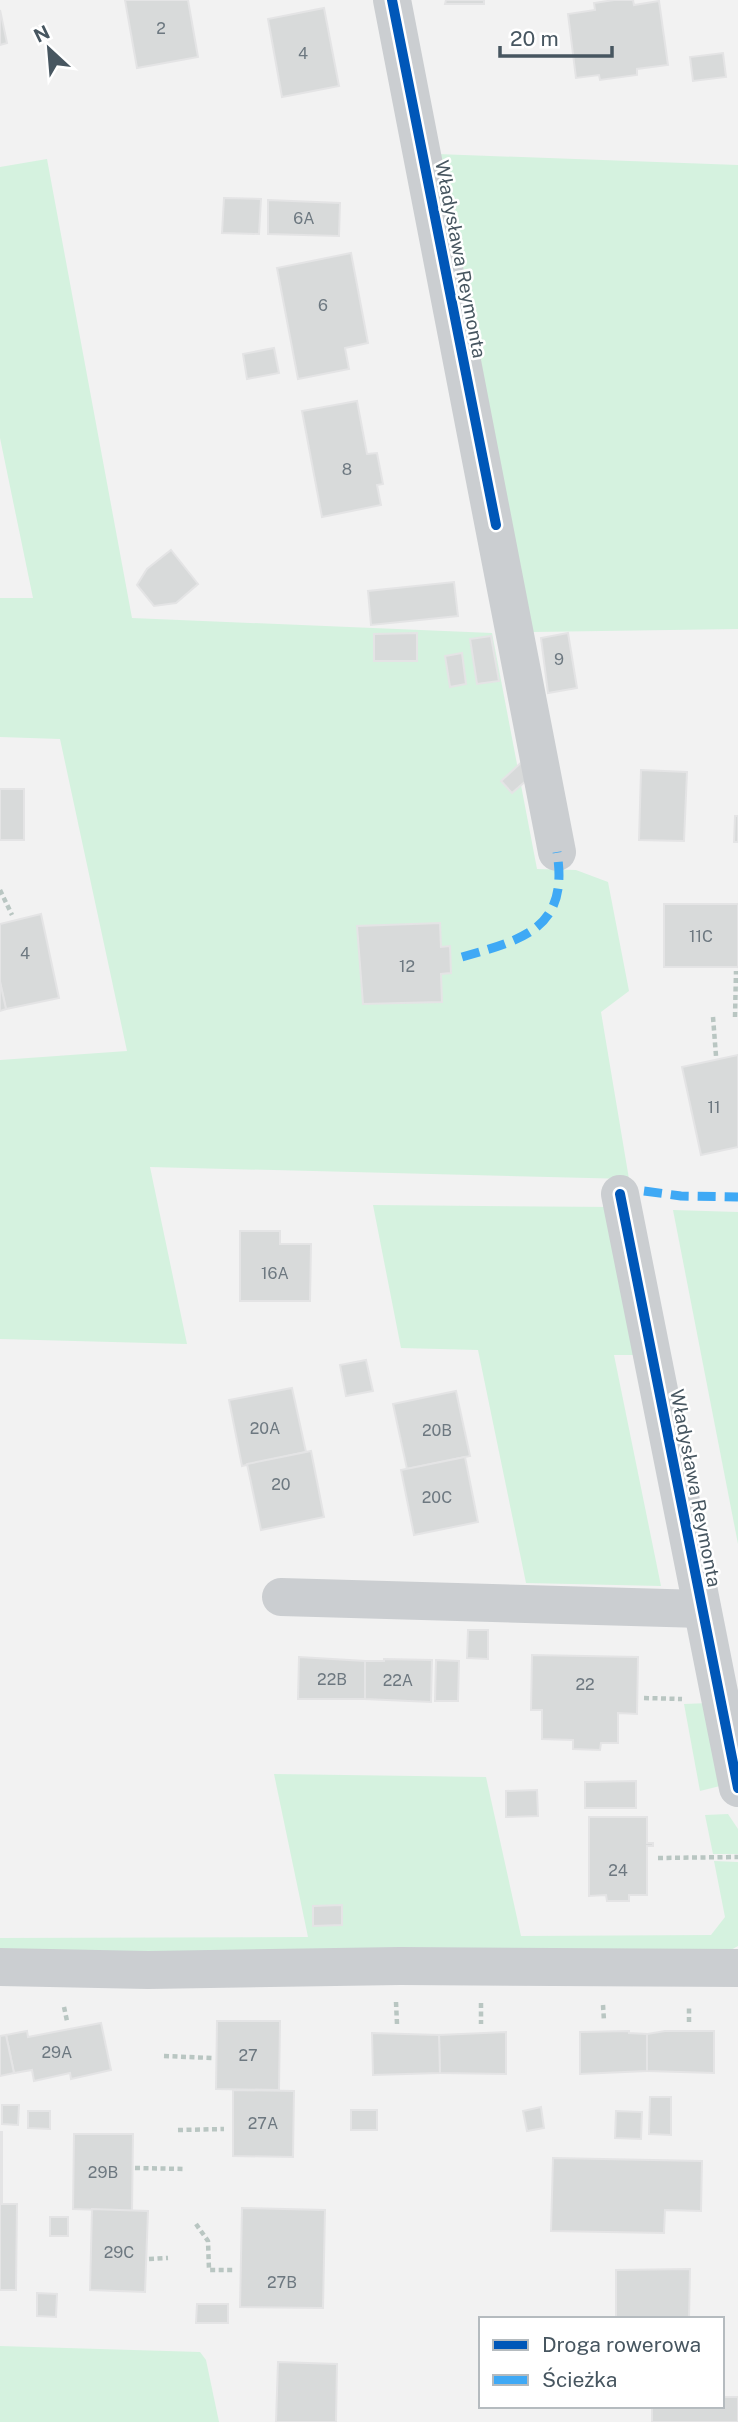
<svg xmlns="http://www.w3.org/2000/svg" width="738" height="2422" font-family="'Public Sans',sans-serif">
<rect width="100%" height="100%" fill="#f2f2f2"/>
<g fill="#d5f2df">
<path d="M437,154L738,165V629L533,632Z"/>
<path d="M47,159L132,618L492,633L537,869L576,870L608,882L629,991L601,1012L629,1179L150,1167L187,1344L0,1339V1060L127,1051L60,739L0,737V598H33L0,438V167Z"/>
<path d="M373,1205L613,1207L640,1355H614L661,1586L526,1583L478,1350L401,1348Z"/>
<path d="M673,1210L738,1212V1544Z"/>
<path d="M709,1703L720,1786L700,1791L684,1704Z"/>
<path d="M274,1774L486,1777L521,1936L711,1935L725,1917L714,1861L738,1862V1946L729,1951L0,1955V1938L308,1937Z"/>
<path d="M728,1814L738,1829V1854H713L705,1815Z"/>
<path d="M0,2346L200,2352L206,2360L219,2422H0Z"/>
</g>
<g fill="#d8dada" stroke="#e4e4e5" stroke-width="2">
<path d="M125,0H188L198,57L137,68Z"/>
<path d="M446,0H484V4H445Z"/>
<path d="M614,0H633L634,5L659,1L668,65L637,69V75L600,80L599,75L576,78L568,14L595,10L594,3Z"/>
<path d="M324,8L339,86L282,97L268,19Z"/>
<path d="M0,10L7,43L0,45Z"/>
<path d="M723,53L726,77L693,81L690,57Z"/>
<path d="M224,198L261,199L259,234L222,233Z"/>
<path d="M268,200L340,203L339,236L268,234Z"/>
<path d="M351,253L368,343L345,348L349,369L298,379L277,268Z"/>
<path d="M274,348L279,373L247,379L243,354Z"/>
<path d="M357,401L367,454L377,453L383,484L377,485L381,505L322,517L302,411Z"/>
<path d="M171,550L198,584L176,603L154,606L137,585L147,569Z"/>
<path d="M454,582L458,616L371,625L368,591Z"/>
<path d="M417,633V661H374V634Z"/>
<path d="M568,633L577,688L548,693L541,638Z"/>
<path d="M491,636L499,681L477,684L470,639Z"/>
<path d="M462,653L466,684L450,687L445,656Z"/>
<path d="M524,760L535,773L512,793L501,781Z"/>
<path d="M641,770L687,772L684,841L639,840Z"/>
<rect x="0" y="789" width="24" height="51"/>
<path d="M735,816H738V842H734Z"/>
<rect x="664" y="904" width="74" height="63"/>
<path d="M41,914L59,998L6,1009L0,982V924Z"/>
<path d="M440,923L441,947L450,946L451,973L441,974L442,1002L363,1004L357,926Z"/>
<path d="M0,982L6,1009L0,1011Z"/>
<path d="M738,1055V1147L701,1155L682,1067Z"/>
<path d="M240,1231H280V1244H311L310,1301H240Z"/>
<path d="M366,1360L373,1391L346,1396L340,1365Z"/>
<path d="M292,1388L306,1452L242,1466L229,1400Z"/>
<path d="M456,1391L470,1456L407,1469L393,1404Z"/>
<path d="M311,1451L324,1517L261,1530L247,1464Z"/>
<path d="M465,1457L478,1522L414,1535L401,1470Z"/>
<path d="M468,1630H488V1659L467,1658Z"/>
<path d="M532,1655L638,1657L637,1714L618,1713V1743H601L600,1750L573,1749V1740L542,1739V1710H531Z"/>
<path d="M299,1657L365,1661V1699H298Z"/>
<path d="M384,1659L432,1660L431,1702L365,1699V1661H384Z"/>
<path d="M436,1660L459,1661L458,1701H435Z"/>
<path d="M636,1781V1808H585V1782Z"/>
<path d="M537,1790L538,1816L506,1817V1791Z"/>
<path d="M589,1817H647V1843H653V1846H647V1895H629V1901H607L606,1895L589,1896Z"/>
<path d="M342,1905V1925L313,1926V1906Z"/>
<path d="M217,2021H280L279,2090L216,2089Z"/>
<path d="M101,2023L111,2070L71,2079L70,2073L34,2081L32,2070L14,2073L6,2035L27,2031L28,2037Z"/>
<path d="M629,2031V2033L647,2034V2071L580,2074V2032Z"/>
<path d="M665,2031H714V2073L647,2071V2034Z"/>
<path d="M506,2032V2074L440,2073L439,2035Z"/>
<path d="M372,2033L439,2035L440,2073L373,2075Z"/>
<path d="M6,2035L14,2073L0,2076V2036Z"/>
<path d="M233,2090L294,2091L293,2157L233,2156Z"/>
<path d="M650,2097H671V2135L649,2134Z"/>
<path d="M2,2105H19L18,2125L2,2124Z"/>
<path d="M541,2107L544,2128L527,2131L523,2111Z"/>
<rect x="351" y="2110" width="26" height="20"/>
<path d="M28,2111H50V2129L28,2128Z"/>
<path d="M616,2111L642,2112L641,2139L615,2138Z"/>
<rect x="0" y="2132" width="2" height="72"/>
<path d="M74,2134H133L132,2211L73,2209Z"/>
<path d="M553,2158L702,2161L701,2211L665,2210L664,2233L551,2231Z"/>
<path d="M0,2204H17L16,2290H0Z"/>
<path d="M242,2208L325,2210L323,2308L240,2307Z"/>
<path d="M92,2209L148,2211L145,2292L90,2290Z"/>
<rect x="50" y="2217" width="18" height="19"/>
<path d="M690,2269L689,2319H616V2270Z"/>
<path d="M37,2293L57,2294L56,2317L37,2316Z"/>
<path d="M197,2304H228V2323H196Z"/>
<path d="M278,2362L337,2364L336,2422H276Z"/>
<path d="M722,2397H738V2422H652V2406H722Z"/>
</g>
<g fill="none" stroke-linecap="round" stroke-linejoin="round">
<g stroke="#b9c6c2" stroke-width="4.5" stroke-dasharray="5 3.5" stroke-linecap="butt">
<path d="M0,890L12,915"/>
<path d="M713,1017L716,1056"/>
<path d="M735,1017L736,971"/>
<path d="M644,1698L682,1699"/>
<path d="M658,1858L738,1857"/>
<path d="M396,2002L397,2024"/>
<path d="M481,2003V2024"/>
<path d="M603,2005L604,2021"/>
<path d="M64,2007L67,2021"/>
<path d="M689,2022V2005"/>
<path d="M164,2056L212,2058"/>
<path d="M178,2130L224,2129"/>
<path d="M135,2168L186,2169"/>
<path d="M196,2224L208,2241L209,2270H235"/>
<path d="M149,2259L168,2258"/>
</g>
<g stroke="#cbced1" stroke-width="38">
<path d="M392,0L557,852"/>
<path d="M620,1194L738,1788"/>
<path d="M281,1597L702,1609"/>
<path d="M0,1967L148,1970L400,1966L738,1968"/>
</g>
<g stroke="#3fa9f5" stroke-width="9" stroke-dasharray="18 9" stroke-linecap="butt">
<path d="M462,957C525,939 569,928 557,852"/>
<path d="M644,1191L681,1196L738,1197"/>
</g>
<defs>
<g id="cycleway">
<path d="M392,0L496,525"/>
<path d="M620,1194L738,1788"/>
</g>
</defs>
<use href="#cycleway" stroke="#fff" stroke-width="15"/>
<use href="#cycleway" stroke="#0057b8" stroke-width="10"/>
</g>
<g text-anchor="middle" stroke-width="5" stroke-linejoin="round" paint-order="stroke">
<g font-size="16" fill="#6d7880">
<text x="161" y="34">2</text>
<text x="303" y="59">4</text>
<text x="304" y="224">6A</text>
<text x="323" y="311">6</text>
<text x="347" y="475">8</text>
<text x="559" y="665">9</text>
<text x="701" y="942">11C</text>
<text x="25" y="959">4</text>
<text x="407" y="972">12</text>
<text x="714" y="1113">11</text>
<text x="275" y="1279">16A</text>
<text x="265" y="1434">20A</text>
<text x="437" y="1436">20B</text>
<text x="281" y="1490">20</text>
<text x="437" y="1503">20C</text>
<text x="332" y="1685">22B</text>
<text x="398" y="1686">22A</text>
<text x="585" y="1690">22</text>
<text x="618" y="1876">24</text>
<text x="57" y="2058">29A</text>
<text x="248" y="2061">27</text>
<text x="263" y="2129">27A</text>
<text x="103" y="2178">29B</text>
<text x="119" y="2258">29C</text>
<text x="282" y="2288">27B</text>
</g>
<g font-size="19" fill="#475660" stroke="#fff">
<text transform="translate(461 259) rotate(79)" y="7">Władysława Reymonta</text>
<text transform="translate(696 1488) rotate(79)" y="7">Władysława Reymonta</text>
</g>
</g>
<rect x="479" y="2317" width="245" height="91" fill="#ffffff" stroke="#b5bbbf" stroke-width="2"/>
<rect x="493" y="2340" width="35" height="10" fill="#0057b8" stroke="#b5bbbf" stroke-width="2"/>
<text x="542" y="2352" font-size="21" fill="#475660">Droga rowerowa</text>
<rect x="493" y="2375" width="35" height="10" fill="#3fa9f5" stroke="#b5bbbf" stroke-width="2"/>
<text x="542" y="2387" font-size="21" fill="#475660">Ścieżka</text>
<g transform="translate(49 49) rotate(334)" stroke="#ffffff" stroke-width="5" paint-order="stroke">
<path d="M0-5L12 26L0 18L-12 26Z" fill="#475660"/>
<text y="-10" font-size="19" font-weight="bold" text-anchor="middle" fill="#475660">N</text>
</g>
<path d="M500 46v10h112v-10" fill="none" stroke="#475660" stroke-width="3.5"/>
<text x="510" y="46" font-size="21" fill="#475660" stroke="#ffffff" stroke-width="5" paint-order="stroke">20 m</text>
</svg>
